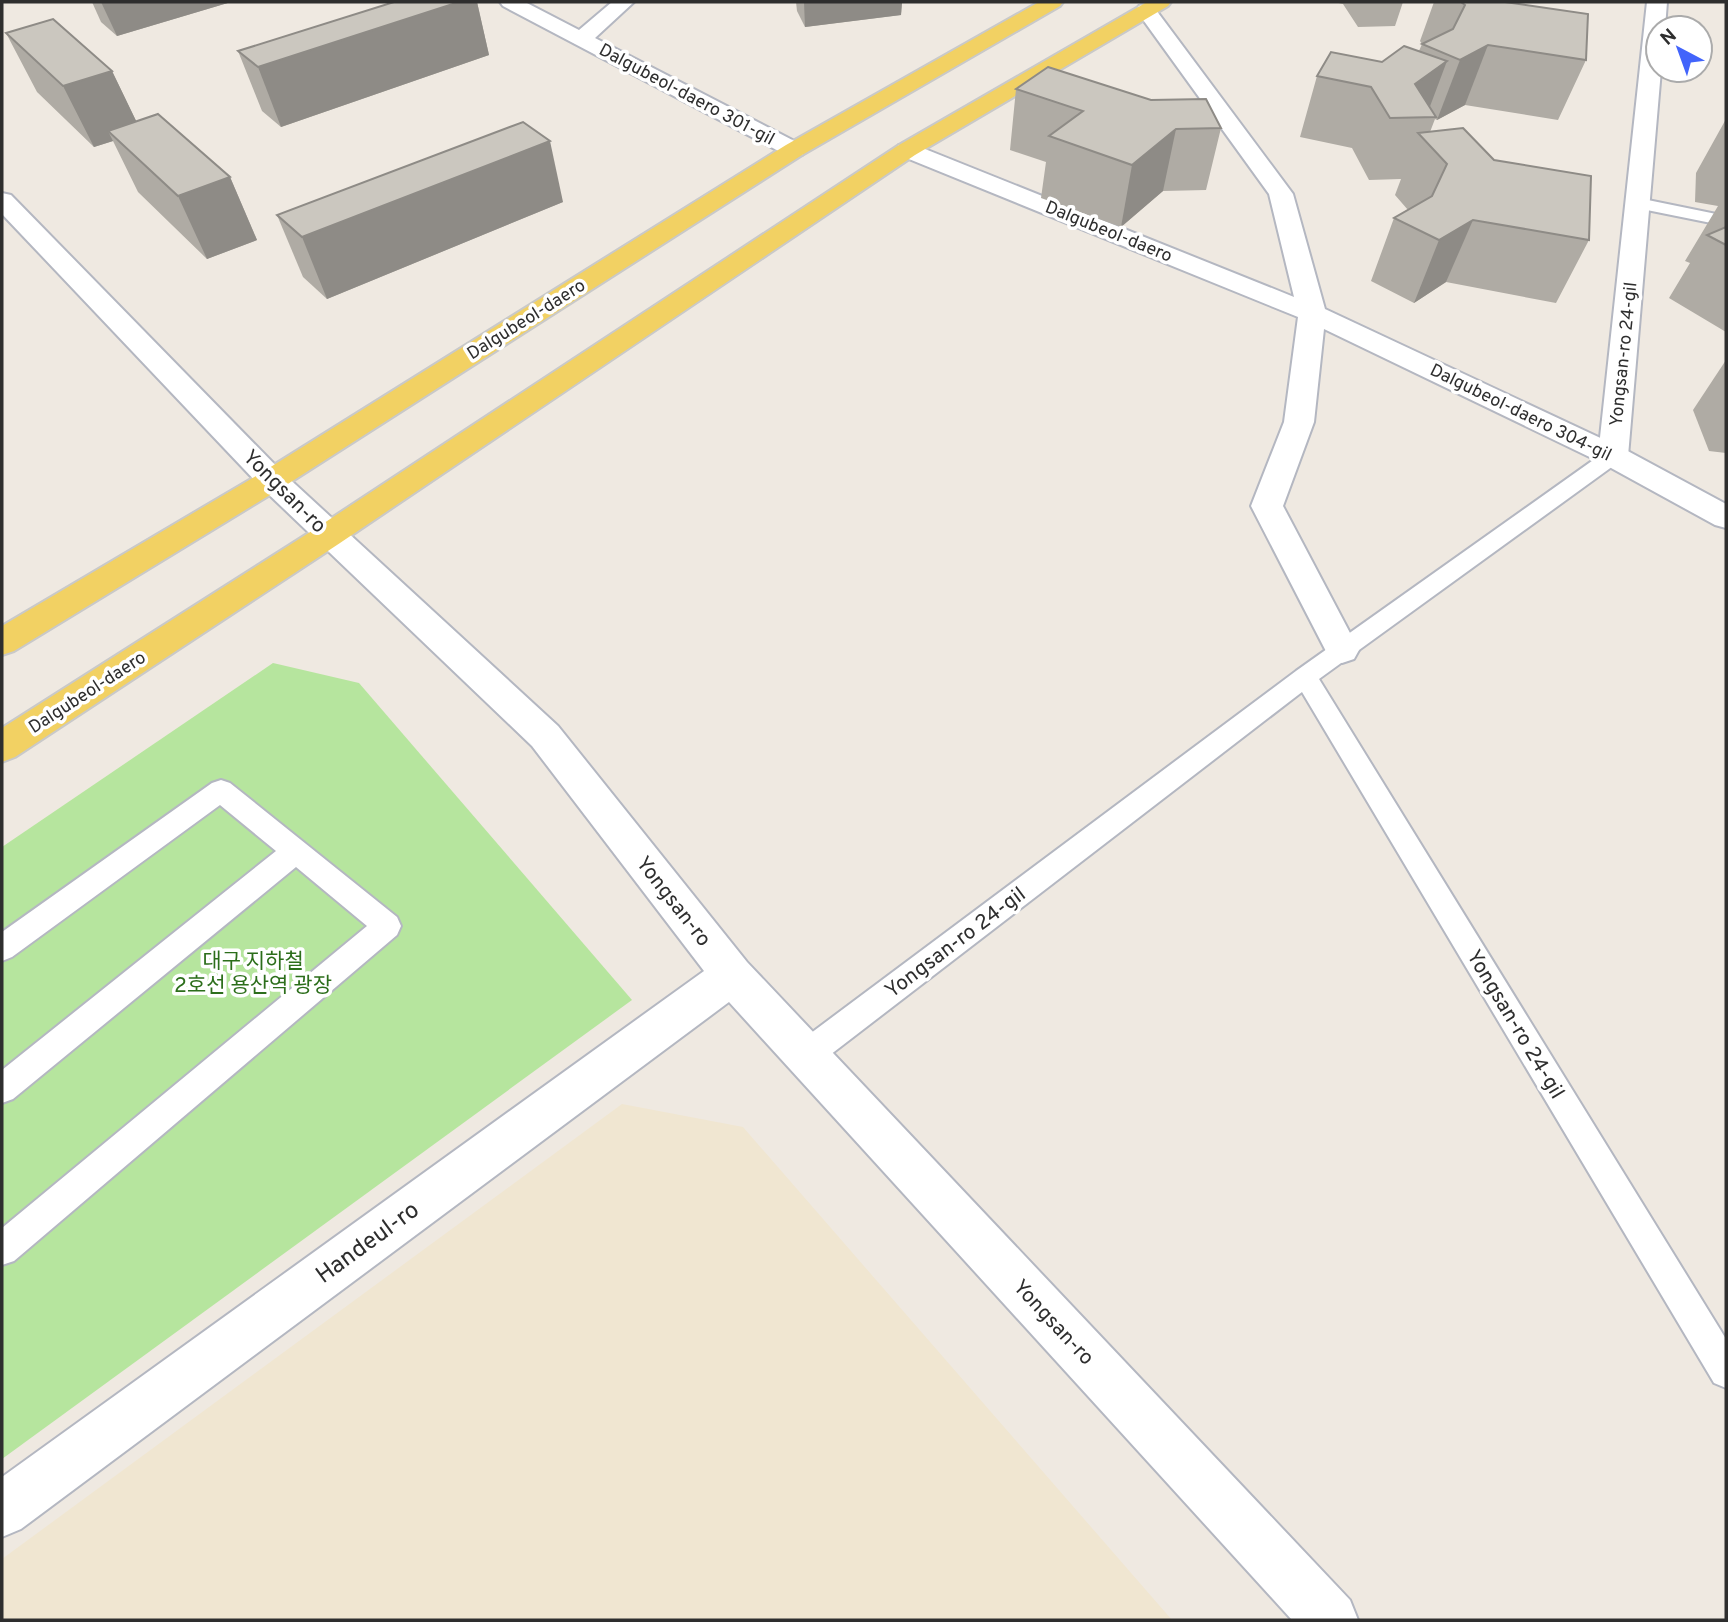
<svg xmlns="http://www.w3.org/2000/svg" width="1728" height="1622" font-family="Overpass,'Noto Sans KR',sans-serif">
<rect width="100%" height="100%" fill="#efe9e1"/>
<path fill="#f0e6d1" d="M622,1104L743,1127L1172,1620H2V1559Z"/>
<path fill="#b6e59e" d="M273,663L359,683L632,1000L2,1459V847Z"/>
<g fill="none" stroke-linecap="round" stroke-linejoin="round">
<defs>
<g id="lane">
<path d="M1638,198L1726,216V226L1632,207L1630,203L1632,199Z"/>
<path d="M1613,449L1620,451L1623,456L1620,461L1319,679L1726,1339V1388L1714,1383L1302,692L817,1065L806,1069L795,1065L791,1055L795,1045L1296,671L1606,451Z"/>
<path d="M221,780L230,783L397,917L401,926L397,935L14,1261L2,1265V1228L367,926L296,867L13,1099L2,1103V1070L276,851L220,805L12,957L2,961V932L212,783Z"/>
</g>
<g id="street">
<path d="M500,2H525L579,30L612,2H634L595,38L802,145L806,150L802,155H786L503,6Z"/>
<path d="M1146,4L1153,6L1293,194L1325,309L1624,449L1726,504V528L1715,525L1602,463L1324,329L1314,422L1283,506L1359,650L1354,659L1342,663L1330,659L1251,506L1284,422L1298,317L899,155L895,150L899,145H915L1294,297L1269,194L1136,10L1139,6Z"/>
</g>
<g id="secondary">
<path d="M1647,2H1667L1665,28H1658V70H1661L1628,456L1624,463L1613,466L1602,463L1598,456Z"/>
<path d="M2,193L11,195L283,473L558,726L747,962L1350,1600L1358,1620H1292L729,1002L21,1529L2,1537V1477L704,971L532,746L261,487L2,214Z"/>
</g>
<g id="primary">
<path d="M1039,2H1063L1060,6L802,155L283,487L14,651L2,655V626L261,473L786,145Z"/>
<path d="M1147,2H1171L1168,6L915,155L340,543L15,757L2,762V728L318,527L899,145Z"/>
</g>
</defs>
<use href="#lane" stroke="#b4b7c1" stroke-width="4"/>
<use href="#street" stroke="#b4b7c1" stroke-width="4"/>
<use href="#secondary" stroke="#b4b7c1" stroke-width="4"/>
<use href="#primary" stroke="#c9c9c9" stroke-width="4"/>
<use href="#lane" fill="#fff" fill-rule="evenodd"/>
<use href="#street" fill="#fff" fill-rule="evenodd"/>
<use href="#secondary" fill="#fff" fill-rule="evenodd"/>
<use href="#primary" fill="#f2d163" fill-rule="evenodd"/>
</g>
<g fill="#afaba4">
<path d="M92,2H231L117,36L101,22Z"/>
<path d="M394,2H477L489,55L281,127L262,111L238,51Z"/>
<path d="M796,2H902L901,15L805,27L797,11Z"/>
<path d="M1334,2H1403L1395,26L1358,27L1343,4Z"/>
<path d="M1434,2H1505L1586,60L1558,120L1465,105L1437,120L1435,119L1430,132L1494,160L1589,240L1556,303L1446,282L1414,303L1371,281L1394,218L1408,210L1395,195L1401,179L1369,180L1352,148L1300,137L1317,76L1382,62L1419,51L1422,44L1420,41Z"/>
<path d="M6,33L112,71L136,121L230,177L257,240L207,259L138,192L113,141L94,147L37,92Z"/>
<path d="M1016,89L1221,128L1206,190L1163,191L1121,227L1041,198L1046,162L1010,150Z"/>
<path d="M1726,119V332L1669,298L1690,263L1685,261L1718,206L1695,202L1696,173Z"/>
<path d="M563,202L327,299L303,277L277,215Z"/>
<path d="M1726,360V453L1709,451L1693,410Z"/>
</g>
<g fill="#8e8b86">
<path d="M101,2H231L117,36Z"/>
<path d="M459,2H477L489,55L281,127L258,67Z"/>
<path d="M804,2H902L901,15L805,27Z"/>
<path d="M1488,45L1465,105L1437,120L1460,60Z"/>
<path d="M1447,61L1426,117L1415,84Z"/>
<path d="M112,71L141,131H108L113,141L94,147L63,86Z"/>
<path d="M1176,129L1163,191L1121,227L1132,165Z"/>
<path d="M550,141L563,202L327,299L302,237Z"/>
<path d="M230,177L257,240L207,259L178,196Z"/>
<path d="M1473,220L1446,282L1414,303L1439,240Z"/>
</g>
<g fill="#cbc7bf" stroke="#8e8b86" stroke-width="2">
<path d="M394,2H459L258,67L238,51Z"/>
<path d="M1461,2H1505L1588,14L1586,60L1488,45L1460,60L1422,44L1453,29L1465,5Z"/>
<path d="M53,19L112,71L63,86L6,33Z"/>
<path d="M1404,46L1447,61L1415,84L1436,117L1390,118L1371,87L1317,76L1331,52L1382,62Z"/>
<path d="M1048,67L1151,100L1206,99L1221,128L1176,129L1132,165L1049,136L1083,111L1016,89Z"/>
<path d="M158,114L230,177L178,196L108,131Z"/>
<path d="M523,122L550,141L302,237L277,215Z"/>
<path d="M1463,128L1494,160L1591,176L1589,240L1473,220L1439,240L1394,218L1432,196L1447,164L1418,133Z"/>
<path d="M1726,227V245L1707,235Z"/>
</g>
<g text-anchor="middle" stroke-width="7" stroke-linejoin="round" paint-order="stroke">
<g font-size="18" fill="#2e2e2e" stroke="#fff">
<text transform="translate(687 94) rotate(28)" y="6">Dalgubeol-daero 301-gil</text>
<text transform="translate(1109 231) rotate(22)" y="6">Dalgubeol-daero</text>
<text transform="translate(526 319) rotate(-32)" y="6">Dalgubeol-daero</text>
<text transform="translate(1623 354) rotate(-84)" y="6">Yongsan-ro 24-gil</text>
<text transform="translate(1521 412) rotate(26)" y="6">Dalgubeol-daero 304-gil</text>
<text transform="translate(87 692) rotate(-33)" y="6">Dalgubeol-daero</text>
</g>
<g font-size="21" fill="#2e2e2e" stroke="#fff">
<text transform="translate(285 491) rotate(45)" y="7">Yongsan-ro</text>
<text transform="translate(674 901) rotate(52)" y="7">Yongsan-ro</text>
<text transform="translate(955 942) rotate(-37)" y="7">Yongsan-ro 24-gil</text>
<text transform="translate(1516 1024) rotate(59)" y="7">Yongsan-ro 24-gil</text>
<text transform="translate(1054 1322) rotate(47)" y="7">Yongsan-ro</text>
</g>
<g font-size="21" fill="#2c6e1b" stroke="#fff">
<text x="253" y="968">대구 지하철<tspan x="253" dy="24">2호선 용산역 광장</tspan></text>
</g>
<g font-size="24" fill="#2e2e2e" stroke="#fff">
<text transform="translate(367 1242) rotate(-36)" y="8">Handeul-ro</text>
</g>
</g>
<rect width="1728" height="1622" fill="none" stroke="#2e2e2e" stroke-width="7"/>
<g transform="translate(1679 49) rotate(319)"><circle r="33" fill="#ffffff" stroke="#ababab" stroke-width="2"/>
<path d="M0-5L12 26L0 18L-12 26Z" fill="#4264fb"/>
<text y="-10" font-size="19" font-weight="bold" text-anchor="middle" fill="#2e2e2e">N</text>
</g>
</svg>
